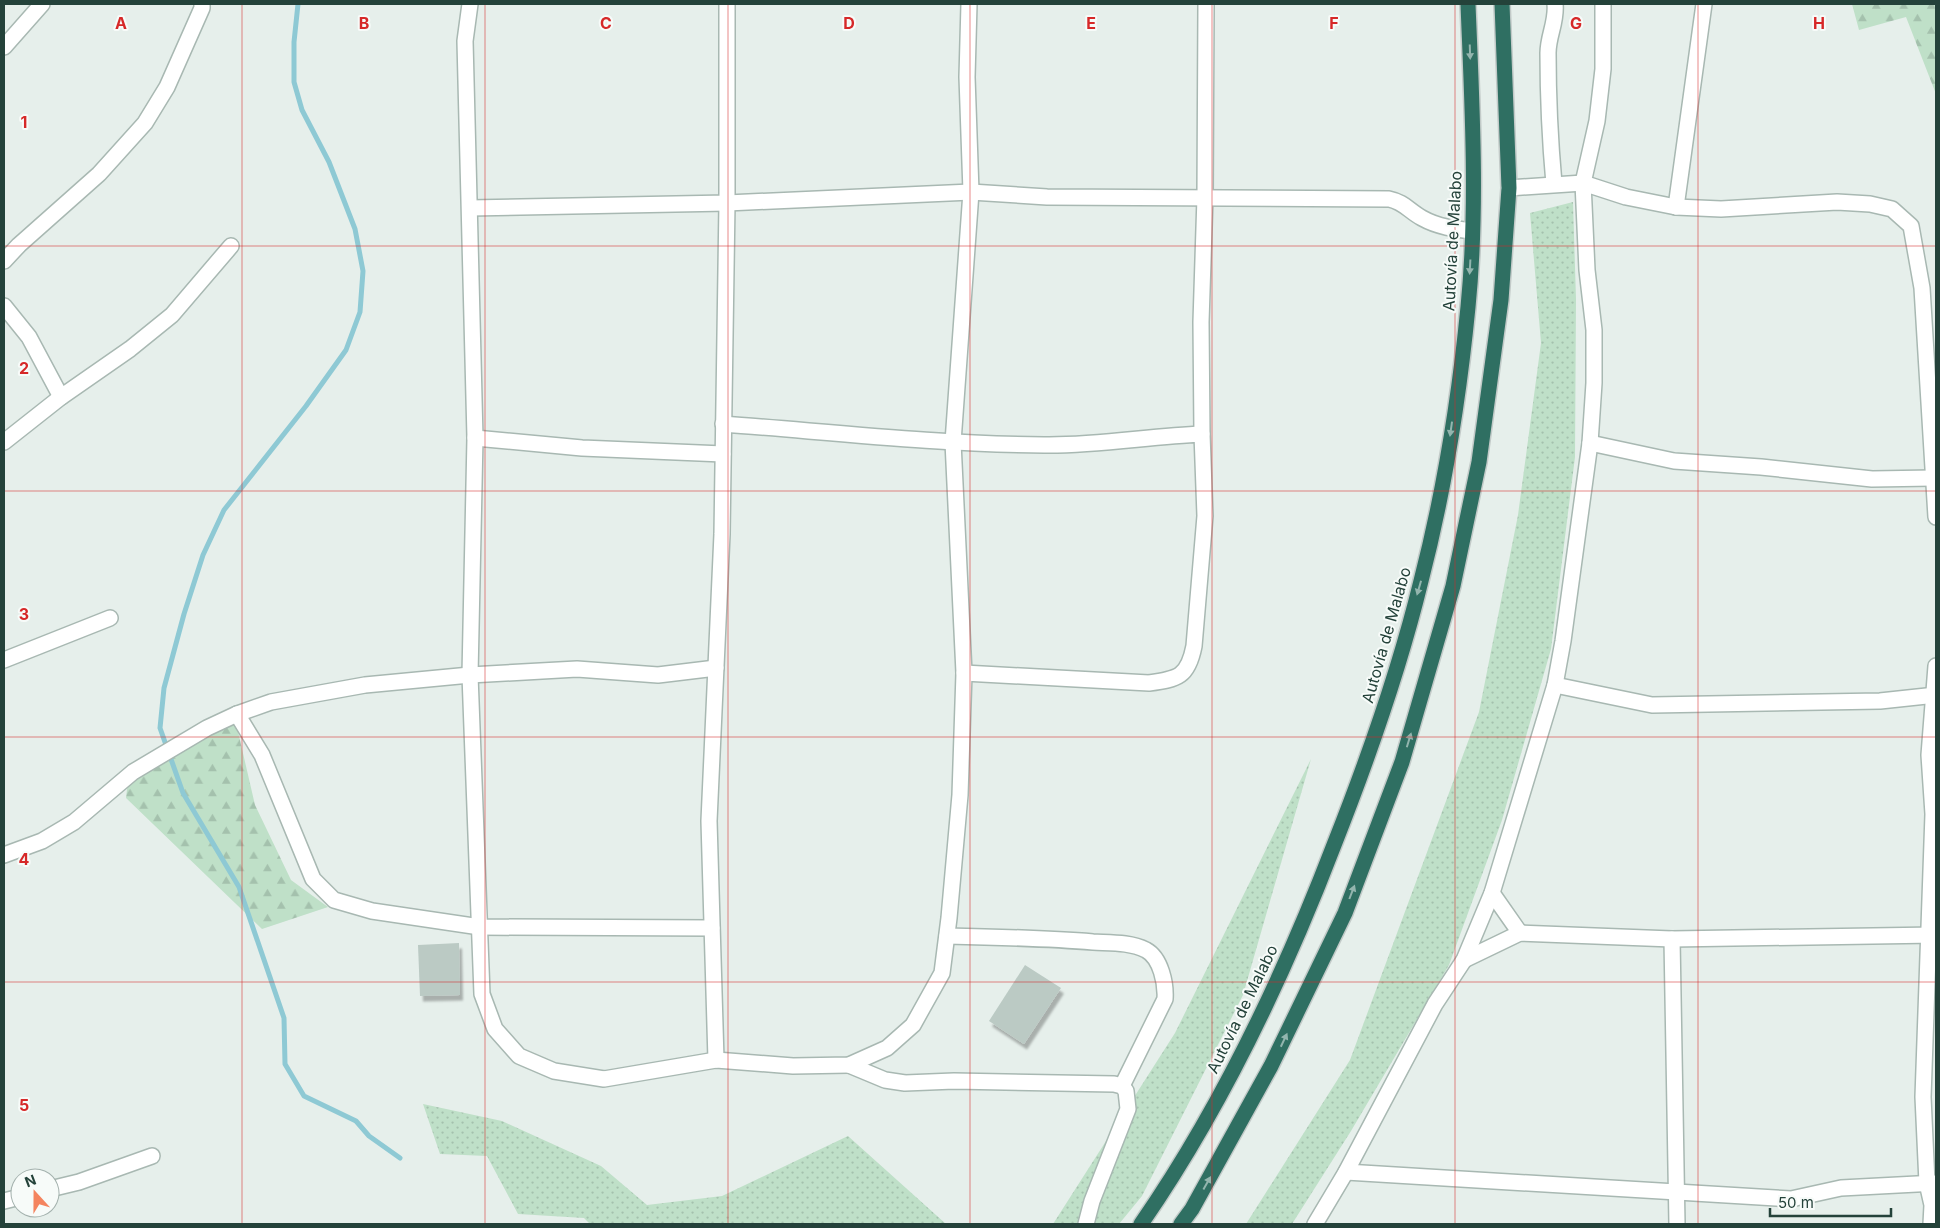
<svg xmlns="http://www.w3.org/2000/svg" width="1940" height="1228" font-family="Inter,sans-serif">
<defs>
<pattern id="grass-dots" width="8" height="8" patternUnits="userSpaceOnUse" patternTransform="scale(1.25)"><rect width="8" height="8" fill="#bfe0c8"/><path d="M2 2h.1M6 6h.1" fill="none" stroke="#a4c1ad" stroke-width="1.8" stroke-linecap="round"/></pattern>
<pattern id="forest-firs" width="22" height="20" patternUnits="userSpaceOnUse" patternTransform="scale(1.25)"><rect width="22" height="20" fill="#bfe0c8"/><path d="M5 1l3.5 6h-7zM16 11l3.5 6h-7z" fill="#a4c1ad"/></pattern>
<filter id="shadow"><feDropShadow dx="3" dy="5.5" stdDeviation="1" flood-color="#0004"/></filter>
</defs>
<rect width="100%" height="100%" fill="#e6efeb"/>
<g fill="url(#grass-dots)">
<path d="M1573,202L1576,299L1575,457L1551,649L1502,820L1449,965L1351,1131L1292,1224H1246L1350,1060L1479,712L1518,515L1541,343L1530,213Z"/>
<path d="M1311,759L1243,995L1142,1196L1119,1224H1053L1175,1033Z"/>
<path d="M423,1104L502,1121L601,1166L647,1205L722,1196L848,1136L946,1224H590L584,1218L518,1214L487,1156L440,1154Z"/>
</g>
<g fill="url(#forest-firs)">
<path d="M1852,4H1936V94L1906,17L1859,30Z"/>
<path d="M233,710L255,805L291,880L328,907L262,929L126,798L130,764Z"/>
</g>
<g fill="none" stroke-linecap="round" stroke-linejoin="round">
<path stroke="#8ec9d4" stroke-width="5" d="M298,4L294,42V82L302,110L329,162L355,229L363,271L360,312L346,350L306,406L224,510L203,555L184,614L164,688L160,728L183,793L239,887L284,1018L285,1064L304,1096L356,1121L369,1136L400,1158"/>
</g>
<g fill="#bbcac4" filter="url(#shadow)">
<path d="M459,943L460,995L420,996L418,945Z"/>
<path d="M1025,965L1061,988L1024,1044L989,1021Z"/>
</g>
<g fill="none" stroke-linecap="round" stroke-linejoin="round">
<defs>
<g id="minor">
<path d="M470,4L465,41L475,438L470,675L482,994L495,1029L519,1056L554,1071L604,1079L716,1060L793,1066L849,1065L887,1048L913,1025L942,973L949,918L960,795L964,673L953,442L971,192L967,77L969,4"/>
<path d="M4,47L42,4"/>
<path d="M1554,184C1550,140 1548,97 1548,53C1548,36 1557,21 1555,4"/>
<path d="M1509,188L1583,183L1626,197L1676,207L1721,209L1837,202L1870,204L1892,209L1911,226L1922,288L1936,517"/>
<path d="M1676,207L1704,4"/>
<path d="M470,208L727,203L971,192L1047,197L1389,199C1404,202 1409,211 1422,218C1438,227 1455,229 1472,231"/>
<path d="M4,261L19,245L99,174L145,123L167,87L202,8V4"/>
<path d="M4,306L29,337L61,397"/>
<path d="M723,424C830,432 937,444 1044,445C1097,446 1150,436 1202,434L1205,516L1194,646C1188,677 1178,679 1149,683L964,673"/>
<path d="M1202,434L1201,322L1205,197L1206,4"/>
<path d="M475,438L582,448L723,454"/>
<path d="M4,442L61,397L130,349L172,315L231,246"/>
<path d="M1590,443L1674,461L1761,467L1872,479L1933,478"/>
<path d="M4,660L110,618"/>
<path d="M1555,685L1652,705L1880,701L1936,695"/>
<path d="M237,714L262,755L313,879L334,900L372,911L480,927L712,928"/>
<path d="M4,855L42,841L74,822L133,772L207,728L237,714L271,702L365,685L470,675L577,669L658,675L716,668"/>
<path d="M1492,893L1520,933"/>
<path d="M947,936C996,937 1045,938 1093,942C1111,943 1130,942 1146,950C1161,958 1166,984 1165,999L1122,1086"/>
<path d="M1672,939L1677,1224"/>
<path d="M1464,960L1520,933L1672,939L1936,935"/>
<path d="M716,1060L709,821L722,534L727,203V4"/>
<path d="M849,1065L885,1080L905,1083L954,1081L1114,1084L1122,1086L1126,1091L1128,1109L1092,1201L1086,1224"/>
<path d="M1346,1172L1791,1199L1841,1188L1936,1183"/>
<path d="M50,1189L79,1182L152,1156"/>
<path d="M4,1201L20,1197"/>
<path d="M1315,1224L1346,1172L1435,1004L1464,960L1492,893L1555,685L1563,641L1590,443L1594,383V330L1587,270L1583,183L1597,121L1603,69V4"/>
<path d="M1931,1224L1932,1205L1927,1183L1923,1097L1933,814L1929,755L1936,666"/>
</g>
<g id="highway">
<path d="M1141,1224C1222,1107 1283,978 1334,845C1368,759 1399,671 1421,581C1444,492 1459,399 1468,307C1478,207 1472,105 1468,4"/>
<path d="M1181,1224L1192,1209L1271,1066L1345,913L1402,762L1453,586L1479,462L1501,300L1509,188L1502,4"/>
</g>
</defs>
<use href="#minor" stroke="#a8b8b2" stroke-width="18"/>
<use href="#highway" stroke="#c2cac8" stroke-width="18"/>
<use href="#minor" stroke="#fff" stroke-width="15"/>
<use href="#highway" stroke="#2f6f62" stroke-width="15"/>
</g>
<defs><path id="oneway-solid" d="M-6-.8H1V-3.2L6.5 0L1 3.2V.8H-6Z" transform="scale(1.25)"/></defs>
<g fill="#93b5ae">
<use href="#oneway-solid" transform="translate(1470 52) rotate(88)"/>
<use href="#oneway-solid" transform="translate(1470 267) rotate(93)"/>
<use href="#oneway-solid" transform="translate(1451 429) rotate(98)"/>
<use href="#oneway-solid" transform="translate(1419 588) rotate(106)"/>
<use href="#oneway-solid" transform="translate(1409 740) rotate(-73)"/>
<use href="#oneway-solid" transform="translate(1352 892) rotate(-69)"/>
<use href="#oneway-solid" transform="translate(1284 1040) rotate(-65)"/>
<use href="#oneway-solid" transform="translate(1207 1183) rotate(-61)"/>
</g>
<path fill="none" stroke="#d62828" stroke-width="1" stroke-opacity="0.55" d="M242,4V1224M485,4V1224M728,4V1224M970,4V1224M1212,4V1224M1455,4V1224M1698,4V1224M4,246H1936M4,491H1936M4,737H1936M4,982H1936"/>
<g text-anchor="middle" stroke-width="4" stroke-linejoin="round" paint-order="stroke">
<g font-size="16" fill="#24423a" stroke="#f7fbf9">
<text transform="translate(1452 241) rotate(-87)" y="6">Autovía de Malabo</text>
<text transform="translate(1386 635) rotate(-74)" y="6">Autovía de Malabo</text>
<text transform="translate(1242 1009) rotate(-64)" y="6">Autovía de Malabo</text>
</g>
</g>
<g font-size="16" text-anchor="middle" font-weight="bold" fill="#d62828" stroke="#f7fbf9" stroke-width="4" stroke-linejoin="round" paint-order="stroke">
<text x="121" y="29">A</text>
<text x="364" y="29">B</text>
<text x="606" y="29">C</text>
<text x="849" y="29">D</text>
<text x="1091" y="29">E</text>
<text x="1334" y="29">F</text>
<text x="1576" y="29">G</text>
<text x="1819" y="29">H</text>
<text x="24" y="128">1</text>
<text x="24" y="374">2</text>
<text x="24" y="620">3</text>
<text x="24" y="865">4</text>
<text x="24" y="1111">5</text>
</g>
<rect width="1940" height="1228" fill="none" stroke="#24423a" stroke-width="10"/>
<g transform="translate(35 1193) rotate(339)"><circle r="24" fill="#f7fbf9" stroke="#a3b1ad"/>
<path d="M0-4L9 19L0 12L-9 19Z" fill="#f4845f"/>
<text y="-8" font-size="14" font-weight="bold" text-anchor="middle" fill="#24423a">N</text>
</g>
<path d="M1770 1208v8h121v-8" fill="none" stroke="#24423a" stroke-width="2.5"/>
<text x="1778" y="1208" font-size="15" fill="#24423a" stroke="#f7fbf9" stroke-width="4" paint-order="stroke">50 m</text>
</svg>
